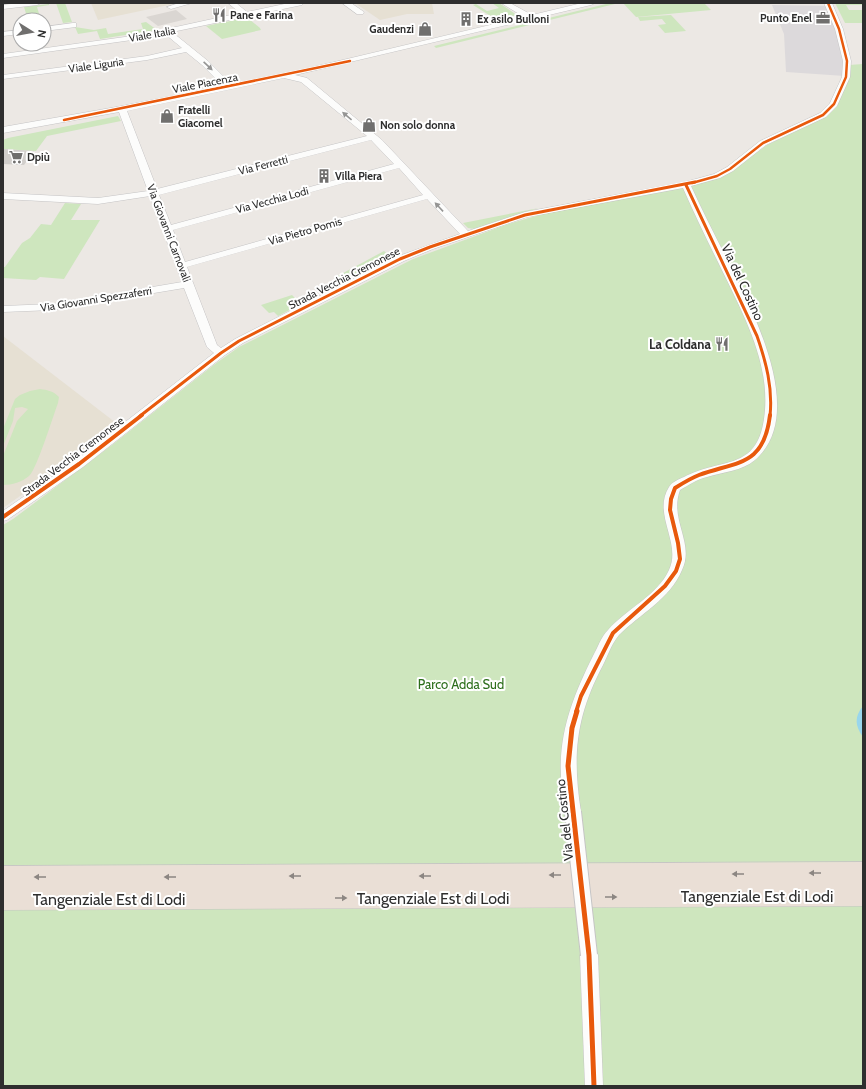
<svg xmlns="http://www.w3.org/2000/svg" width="866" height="1089" font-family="Cabin,sans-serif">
<rect width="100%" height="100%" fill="#ece8e4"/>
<path fill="#dcd9db" d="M772,5L829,6L837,25L845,76L786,72L784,34Z"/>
<g fill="#e6e0d3">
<path d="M91,3H178L98,20Z"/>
<path d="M355,3H432L434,14H407L380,20Z"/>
<path d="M3,336L120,426L3,508Z"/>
</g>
<g fill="#cee6be">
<path d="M56,3H65L72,22L63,23Z"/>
<path d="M492,3H499L517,15L497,20L473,5L476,4L487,11L499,8Z"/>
<path d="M610,3H619L436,48L434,46Z"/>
<path d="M623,3H704L711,10L636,17Z"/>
<path d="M835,3H863V5H846L849,10H863V23H845Z"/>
<path d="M49,4V5L37,7L41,20H28L24,7Z"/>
<path d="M671,15L686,31L665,33L658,25L666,24L662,19L640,21L638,17Z"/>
<path d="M245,18L249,19L260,28L261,30L222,39L206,26Z"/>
<path d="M146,22L157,30L100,39L97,31L78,34L75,27L94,30L106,28L108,34L143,29L141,23Z"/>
<path d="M863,64V1086H3V525L13,519L112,445L215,364L239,347L413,259L508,224L543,214L724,176L767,145L824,117L849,65Z"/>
<path d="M118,116L121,121L47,136L36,151L3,149V140L8,138Z"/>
<path d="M65,203L81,204L71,220H100L64,279L40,277L36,280L3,278V267H5L22,243L30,238L41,224L51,225Z"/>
<path d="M539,208L515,215L474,229L468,228L463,223Z"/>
<path d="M384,251L391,257L342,283L334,278Z"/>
<path d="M292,295L301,304L278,316L274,312L269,313L261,305Z"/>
<path d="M40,389C48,390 53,391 59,397L58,403C53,416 37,469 29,476C22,482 12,485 3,485V456L17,421L28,409L22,407L15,408L13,421L3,446V429L15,399L20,395L30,391Z"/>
</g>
<path fill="#dad6d2" d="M176,10L187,19L158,26L146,17Z"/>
<path fill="#99d6ec" d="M863,706V737C855,726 854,717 863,706Z"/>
<path fill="#d1cecb" d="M3,149L34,151L24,165L3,164Z"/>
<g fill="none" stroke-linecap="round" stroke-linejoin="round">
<defs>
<g id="minor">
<path d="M19,3H41L37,5L3,9V5Z"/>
<path d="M179,3H192L171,9L167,7Z"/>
<path d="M228,3H236L247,12L289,3H303L302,5L172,32L208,61L231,84L309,68L524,17L501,3H510L532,15L582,3H595L591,5L295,75L307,78L382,140L468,231L525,212L685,182L714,174L727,167L760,141L820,113L830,103L842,77L843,61L835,29L824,3H832L843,29L851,61L850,77L837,106L826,117L766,145L733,171L720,178L691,186C702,210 714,234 726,257C750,306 809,413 755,460C742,471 723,472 707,477C697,479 689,485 680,490C669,520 695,543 682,570C670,599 640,614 619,635C612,643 608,655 603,665C576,716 572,755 581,812L579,817L573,819L567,817C563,808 563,797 562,788C556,739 572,698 593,656C598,647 601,637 608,630C625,610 658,595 669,570C682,543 652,514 669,487C672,482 679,479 684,477C724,456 760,473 765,410C769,358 740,308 718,262C706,238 694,213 683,188L527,217L433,249L404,261L243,343L225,355L83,467L7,520L3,521V511L75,461L214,353L207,347L184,288L52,310L3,312V306L52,304L182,282L150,196L98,204L3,199V193L98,198L148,191L119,112L3,133V127L122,106L223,86L202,65L186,52L147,60L3,79V75L147,56L182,48L165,34L139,39L3,58V54L139,35L240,13ZM284,78L301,82L367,136L157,189L127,111ZM371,140L394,164L171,225L159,195ZM399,168L423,195L185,262L173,230ZM427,199L460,234L396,257L235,339L221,348L217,345L187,267Z"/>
<path d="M342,3H351L364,12L363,14H357Z"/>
<path d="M73,23H76V27L44,31V27Z"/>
<path d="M20,30V34L3,36V32Z"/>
<path d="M589,947L595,949L598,955L603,1086H585L580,955L583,949Z"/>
</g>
<path id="highway" d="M863,862V906L3,910V866Z"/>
</defs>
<use href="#minor" stroke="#c5c4c5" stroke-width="1"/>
<use href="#highway" stroke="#c6c5c4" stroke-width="1"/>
<use href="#minor" fill="#fcfcfb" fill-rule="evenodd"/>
<use href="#highway" fill="#eadfd6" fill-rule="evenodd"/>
<defs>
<path id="minor-bridge" d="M573,812L589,955"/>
</defs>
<use href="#minor-bridge" stroke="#c5c4c5" stroke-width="18" stroke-linecap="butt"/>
<use href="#minor-bridge" stroke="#fcfcfb" stroke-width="16"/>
<defs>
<g id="cycleway-far3">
<path d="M64,120L350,61"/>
<path d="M692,183L717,176L730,169L763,143L823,115L834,104L846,77L847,61L839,29L828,3"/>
</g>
<g id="cycleway-far2">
<path d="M686,185L757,336C766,362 773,388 770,416"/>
<path d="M140,416L221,353L239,341L400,259L430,247L525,215L695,182"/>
</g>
<g id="cycleway-far1">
<path d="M3,517L79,464L142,415"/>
<path d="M576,712L581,696L613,633L665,586L676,571L680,559L678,543L670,510L671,499L675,488C683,483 691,478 699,475C738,461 764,466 770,415"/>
</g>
<path id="cycleway" d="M577,711L572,728L568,766L589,955L594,1086"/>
</defs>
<use href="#cycleway-far3" stroke="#fff" stroke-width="4"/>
<use href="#cycleway-far2" stroke="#fff" stroke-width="5"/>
<use href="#cycleway-far1" stroke="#fff" stroke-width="6"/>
<use href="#cycleway" stroke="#fff" stroke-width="8"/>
<use href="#cycleway-far3" stroke="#e8590c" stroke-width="2.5"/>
<use href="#cycleway-far2" stroke="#e8590c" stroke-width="3"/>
<use href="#cycleway-far1" stroke="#e8590c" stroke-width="4"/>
<use href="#cycleway" stroke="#e8590c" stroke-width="5"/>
</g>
<defs><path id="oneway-solid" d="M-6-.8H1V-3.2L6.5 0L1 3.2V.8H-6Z"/></defs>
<g fill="#959594">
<use href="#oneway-solid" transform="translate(208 66) rotate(43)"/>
<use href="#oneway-solid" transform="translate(347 116) rotate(-140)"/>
<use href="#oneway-solid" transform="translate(439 207) rotate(-133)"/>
</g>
<g fill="#8c8682">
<use href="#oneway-solid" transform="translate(815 873) rotate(180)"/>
<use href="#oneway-solid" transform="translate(738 874) rotate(180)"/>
<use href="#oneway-solid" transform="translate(555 875) rotate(180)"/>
<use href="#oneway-solid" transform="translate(295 876) rotate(180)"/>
<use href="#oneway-solid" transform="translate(425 876) rotate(180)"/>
<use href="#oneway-solid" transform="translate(40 877) rotate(180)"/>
<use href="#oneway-solid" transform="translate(170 877) rotate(180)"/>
<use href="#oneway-solid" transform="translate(611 897)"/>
<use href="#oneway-solid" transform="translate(341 898)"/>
</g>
<defs>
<symbol id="restaurant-bare" viewBox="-9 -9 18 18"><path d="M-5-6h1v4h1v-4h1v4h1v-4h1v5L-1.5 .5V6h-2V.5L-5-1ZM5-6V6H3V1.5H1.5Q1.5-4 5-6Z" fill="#706f6e" stroke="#fff" stroke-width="2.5" paint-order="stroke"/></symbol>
<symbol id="office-bare" viewBox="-9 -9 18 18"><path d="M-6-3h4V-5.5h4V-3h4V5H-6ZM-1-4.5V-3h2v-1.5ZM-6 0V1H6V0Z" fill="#706f6e" stroke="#fff" stroke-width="2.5" paint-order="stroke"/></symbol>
<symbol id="building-bare" viewBox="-9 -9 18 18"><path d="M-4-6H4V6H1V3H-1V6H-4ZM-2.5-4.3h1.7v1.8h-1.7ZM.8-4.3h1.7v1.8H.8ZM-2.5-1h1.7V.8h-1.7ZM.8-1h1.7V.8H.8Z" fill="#706f6e" stroke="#fff" stroke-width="2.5" paint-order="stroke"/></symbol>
<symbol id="shop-bare" viewBox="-9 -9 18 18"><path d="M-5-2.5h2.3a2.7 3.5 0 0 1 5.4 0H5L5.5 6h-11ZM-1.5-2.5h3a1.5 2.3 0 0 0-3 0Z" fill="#706f6e" stroke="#fff" stroke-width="2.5" paint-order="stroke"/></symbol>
<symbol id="supermarket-bare" viewBox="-9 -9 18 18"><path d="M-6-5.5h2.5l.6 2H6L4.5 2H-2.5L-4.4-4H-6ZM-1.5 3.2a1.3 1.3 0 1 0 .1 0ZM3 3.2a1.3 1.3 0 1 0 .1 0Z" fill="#706f6e" stroke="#fff" stroke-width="2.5" paint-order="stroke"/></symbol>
</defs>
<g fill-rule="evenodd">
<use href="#restaurant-bare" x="209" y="5" width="20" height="20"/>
<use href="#office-bare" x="813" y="8" width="20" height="20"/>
<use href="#building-bare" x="456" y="9" width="20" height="20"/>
<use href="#shop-bare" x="415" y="19" width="20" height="20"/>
<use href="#shop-bare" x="157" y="106" width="20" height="20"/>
<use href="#shop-bare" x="359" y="115" width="20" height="20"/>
<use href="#supermarket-bare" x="6" y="147" width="20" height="20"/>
<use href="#building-bare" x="314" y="166" width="20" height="20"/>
<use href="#restaurant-bare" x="712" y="334" width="20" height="20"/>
</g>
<g text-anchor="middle" stroke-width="4" stroke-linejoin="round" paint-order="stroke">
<g font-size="11" font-weight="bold" fill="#2e2e2e" stroke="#fff" text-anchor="start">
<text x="230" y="19">Pane e Farina</text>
<text x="812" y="22" text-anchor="end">Punto Enel</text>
<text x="477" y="23">Ex asilo Bulloni</text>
<text x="414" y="33" text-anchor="end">Gaudenzi</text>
<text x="178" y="114">Fratelli<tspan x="178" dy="13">Giacomel</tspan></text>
<text x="380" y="129">Non solo donna</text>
<text x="27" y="161">Dpiù</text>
<text x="335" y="180">Villa Piera</text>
</g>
<g font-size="11" fill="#2e2e2e" stroke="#fff">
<text transform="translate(152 34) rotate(-10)" y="4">Viale Italia</text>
<text transform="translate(96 65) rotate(-8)" y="4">Viale Liguria</text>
<text transform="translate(205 83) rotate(-11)" y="4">Viale Piacenza</text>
<text transform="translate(263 165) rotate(-14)" y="4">Via Ferretti</text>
<text transform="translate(272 200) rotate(-15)" y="4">Via Vecchia Lodi</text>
<text transform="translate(305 231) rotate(-16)" y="4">Via Pietro Pomis</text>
<text transform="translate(169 233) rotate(69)" y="4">Via Giovanni Carnovali</text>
<text transform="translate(344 278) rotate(-27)" y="4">Strada Vecchia Cremonese</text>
<text transform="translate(96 299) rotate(-9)" y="4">Via Giovanni Spezzaferri</text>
<text transform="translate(73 456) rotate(-37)" y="4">Strada Vecchia Cremonese</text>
</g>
<g font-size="13" fill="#2e2e2e" stroke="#fff">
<text transform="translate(743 282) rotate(65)" y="5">Via del Costino</text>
<text transform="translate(564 820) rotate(-96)" y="5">Via del Costino</text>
</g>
<g font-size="13" font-weight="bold" fill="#2e2e2e" stroke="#fff" text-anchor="end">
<text x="711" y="349">La Coldana</text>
</g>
<g font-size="13" fill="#2c6e1b" stroke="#fff">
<text x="461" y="689">Parco Adda Sud</text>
</g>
<g font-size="16" fill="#2e2e2e" stroke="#fff">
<text x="757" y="902">Tangenziale Est di Lodi</text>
<text x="433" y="904">Tangenziale Est di Lodi</text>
<text x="109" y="905">Tangenziale Est di Lodi</text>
</g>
</g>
<rect width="866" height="1089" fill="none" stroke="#2e2e2e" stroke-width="8"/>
<g transform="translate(32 32) rotate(101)"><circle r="19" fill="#ffffff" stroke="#ababab"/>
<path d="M0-3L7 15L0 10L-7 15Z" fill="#706f6e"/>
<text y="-6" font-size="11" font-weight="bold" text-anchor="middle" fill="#2e2e2e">N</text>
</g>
</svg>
